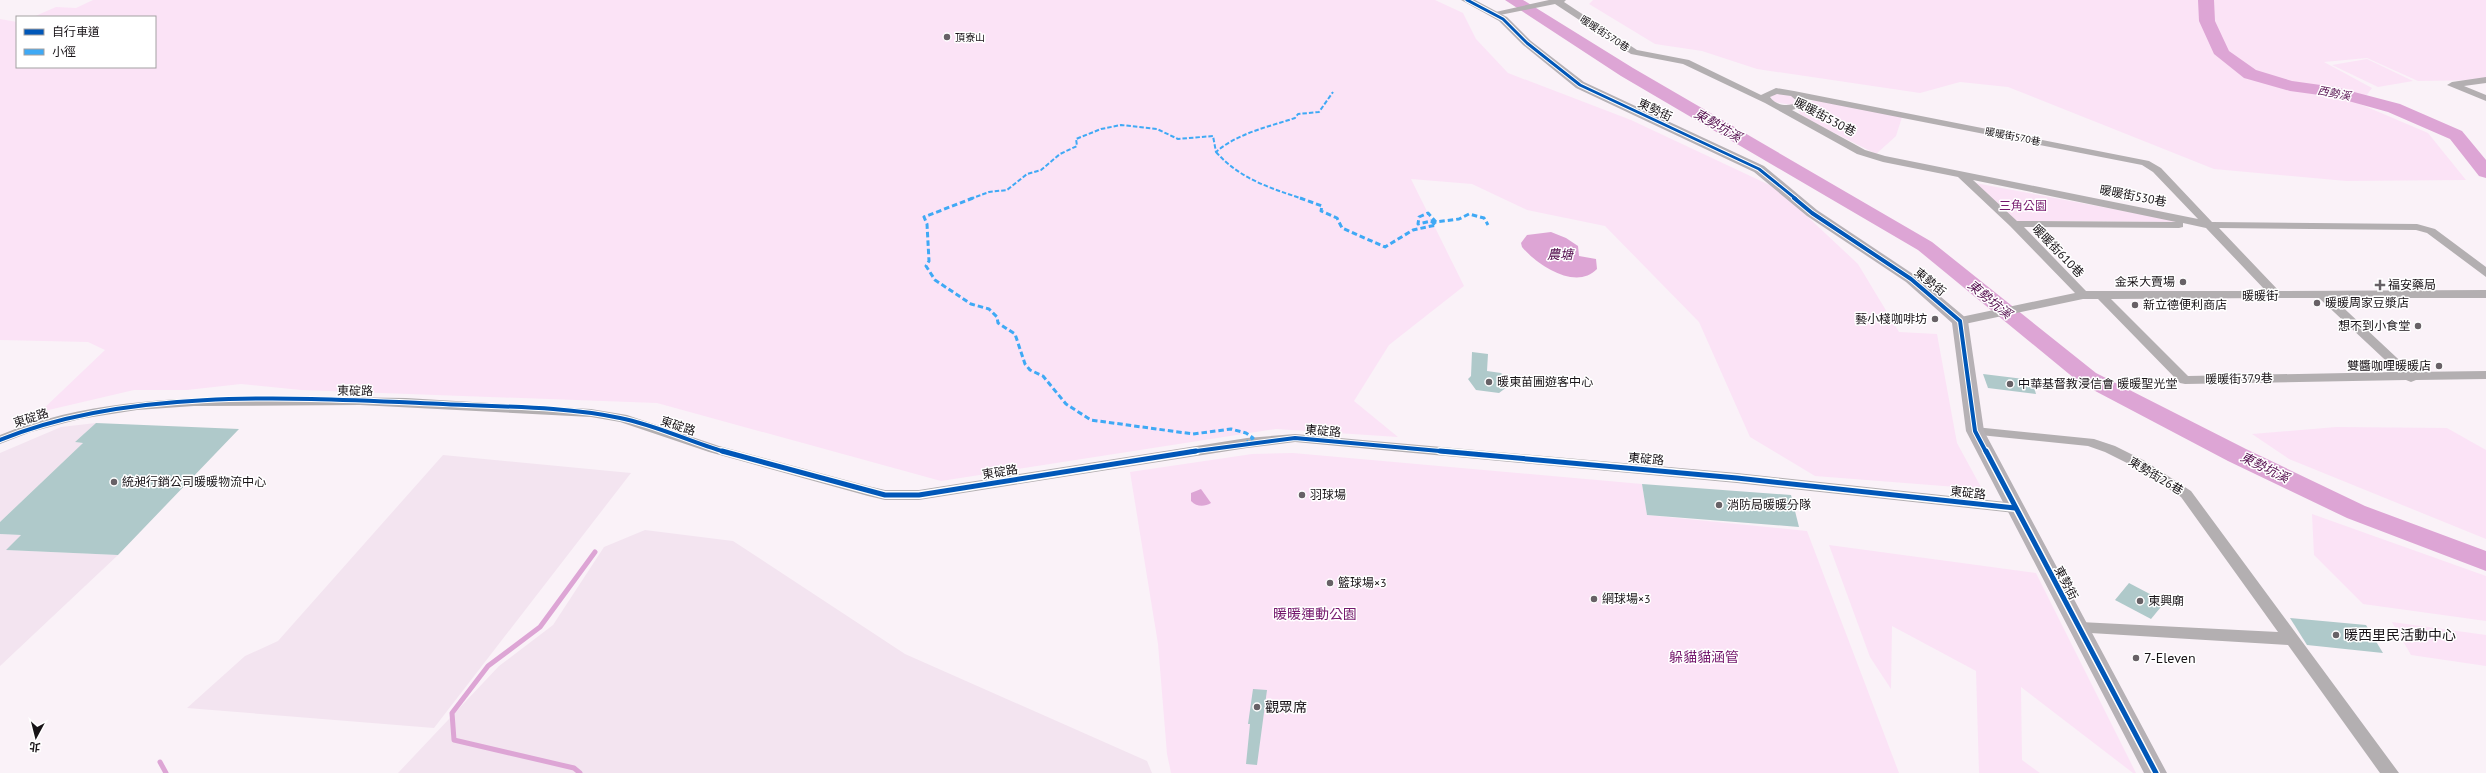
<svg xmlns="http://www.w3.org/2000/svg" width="2486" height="773" font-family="'PT Sans','Noto Sans TC',sans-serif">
<rect width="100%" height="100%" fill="#faf2f8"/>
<g fill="#f3e4f0">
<path d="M96,423L75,442L83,443L0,522V453L61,427Z"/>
<path d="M443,455L631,473L434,728L187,708L245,656L278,641Z"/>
<path d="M645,530L733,541L905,654L1147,761L1152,773H398L499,666L553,625L604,547Z"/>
<path d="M0,534L21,535L7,550L118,555L0,666Z"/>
</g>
<g fill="#fbe3f6">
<path d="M93,0H1435L1463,13L1476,39L1508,73L1631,120L1778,189L1858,264L1899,332L1937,334L1957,443L1982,489L1815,476L1750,437L1699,322L1605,226L1527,210L1472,184L1411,179L1464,286L1389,345L1354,401L1398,437L1276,429L941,481L657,403L301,390L241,384L187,390H134L40,412L105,350L88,342L0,340V19L17,22V67H155V17H33L56,7L76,8Z"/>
<path d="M1593,0H2486V80L2418,81L2367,58L2324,62L2372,88L2360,104L2428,133L2466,180L2346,181L2214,169L2008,87L1960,82L1920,93L1757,69L1702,51L1655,44L1589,4Z"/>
<path d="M2367,59L2413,81L2378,87L2332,65Z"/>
<path d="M1776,93L1791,95L1797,103L1792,105L1774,102L1770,96Z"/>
<path d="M1812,101H1821L1902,117L1896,136L1876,154L1801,116L1799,111Z"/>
<path d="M1975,183L2182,222L2016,221Z"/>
<path d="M2336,427L2447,428L2486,450V539L2289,459L2252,434Z"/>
<path d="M1293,453L1642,484L1647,515L1807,531L1899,773H1171L1167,754L1158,644L1130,472L1252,454Z"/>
<path d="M2312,514L2486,576V621L2363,604L2314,555Z"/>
<path d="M1829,545L2036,573L2136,773H2133L2021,687L2022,760L2040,773H1979L1976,671L1892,626L1891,689L1870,657Z"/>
<path d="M2392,622L2486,635V666L2411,655Z"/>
</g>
<g fill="#dda5d5">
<path d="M1551,232L1566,238L1578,246L1579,256L1596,259L1597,269C1576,291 1537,265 1522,247L1521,243L1527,235Z"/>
<path d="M1201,489L1211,503C1204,507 1197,507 1191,501V493Z"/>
</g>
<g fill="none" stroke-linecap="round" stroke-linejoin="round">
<g stroke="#dda5d5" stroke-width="5">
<path d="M160,762L166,773"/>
<path d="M580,773L574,768L454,740L452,713L488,666L540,627L595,552"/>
</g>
<g fill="#dda5d5" fill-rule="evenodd">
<path d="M1505,0H1523L1633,68L1932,242L2096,373L2246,449L2365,506L2486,551V571L2347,518L2228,461L2080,383L1918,250L1621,76Z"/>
<path d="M2198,0H2214L2215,21L2229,51L2256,70L2292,81L2335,87L2400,104L2462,131L2486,160V178L2479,176L2450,139L2388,112L2334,97L2290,91L2244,78L2214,54L2199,21Z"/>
</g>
</g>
<g fill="#afc9ca">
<path d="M1472,352L1488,354L1487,371L1501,373L1511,384L1499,393L1476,390L1468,379L1471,376Z"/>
<path d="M1983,374L2032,380L2036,394L1988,388Z"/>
<path d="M96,423L239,429L118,555L6,550L21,535L0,534V522L83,443L75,442Z"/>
<path d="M1642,484L1791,495L1799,527L1647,515Z"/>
<path d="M2129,583L2165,602L2151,619L2115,600Z"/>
<path d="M2290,618L2366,625L2383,653L2307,645Z"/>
<path d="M1253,689L1267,690L1257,765L1246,764L1250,724H1248Z"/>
</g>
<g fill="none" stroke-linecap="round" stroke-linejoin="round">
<g fill="#b3afb1" fill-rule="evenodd">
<path d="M1549,0H1566L1564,2L1637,50L1689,60L1761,95L1776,88L1794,91L2149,161L2161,168L2212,222L2417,224L2435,229L2486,267V277L2427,233L2416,230L2219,228L2279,291L2486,290V298H2333L2412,372L2486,371V379L2416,380L2411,382L2406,380L2185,384L2180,383L2098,299H2083L1960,325L1956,324L1954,321L1956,318L2075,293L2010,226L1958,177L1883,162L1857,154L1765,103L1683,64L1631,54L1555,4L1495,16L1491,13ZM1777,94L1791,96L1798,102C1789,107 1776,106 1770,97ZM1806,99L2142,165L2153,172L2198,219L1885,156L1865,150L1792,110L1805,106L1808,102ZM1973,180L2176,222L2017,221ZM2183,223L2206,228L2266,291H2086L2024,227L2179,228L2183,227ZM2272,298H2319L2398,372L2188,376L2111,299Z"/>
<path d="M2486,77V83L2464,86L2486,95V101L2447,85L2452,82Z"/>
<path d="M268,396L406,398L591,409L627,415L719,446L868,486L885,490H919L1247,438L1295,434L1737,473L2015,503L2020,504L2022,508L2020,512L2015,513L1737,483L1295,442L1247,448L919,500H885L868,496L709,452L620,422L591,417L360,405L194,406L137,410L80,419L31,432L0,444V435C85,400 177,398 268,396Z"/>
<path d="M1975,427L2094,439L2115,446L2145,461L2191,491L2399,773H2380L2288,645L2074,632L2072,628L2074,624L2080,622L2278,632L2181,497L2135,467L2105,452L2088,446L1970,434L1968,431Z"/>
</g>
<path fill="#b6b1b5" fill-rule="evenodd" d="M1461,0H1475L1507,17L1531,41L1584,82L1764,166L1817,210L1916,276L1966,318L1968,321L1984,431L2167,773H2144L1966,431L1952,323L1906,282L1807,216L1754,172L1576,88L1523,45L1499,21Z"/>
<g stroke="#3fa9f5" stroke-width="2" stroke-dasharray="4.5 2" stroke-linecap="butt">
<path d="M1216,152C1240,179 1270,188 1303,199"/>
<path d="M970,199L989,192L1007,190L1027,174L1041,170L1060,154L1077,146L1076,139L1101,129L1121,125L1157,129L1178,139L1213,136L1216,152C1238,133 1268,127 1295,118L1298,114L1319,112L1333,92"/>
</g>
<g stroke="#3fa9f5" stroke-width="3" stroke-dasharray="5.5 3" stroke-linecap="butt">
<path d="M973,198L924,217L927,224L929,261L926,266L935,280L971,304L989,309L997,317L998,323L1015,334L1025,364L1030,370L1043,376L1066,404L1091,420L1193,434L1231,429L1246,433L1253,438L1247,442"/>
<path d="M1300,198L1322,206L1321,211L1337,218L1342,228L1385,247L1413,230L1436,225L1431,221L1418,224L1419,217L1428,213L1436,222L1459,219L1469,214L1484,218L1488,225"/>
</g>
<defs>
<path id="cycleway-far2" d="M1467,0L1503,19L1527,43L1580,85L1759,169L1796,199"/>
<g id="cycleway-far1">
<path d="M1794,198L1812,213L1911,279L1960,321L1975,431L1986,452"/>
<path d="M0,440C130,386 304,398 443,404C501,407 563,406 620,418C656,425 690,442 725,452"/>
<path d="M1189,452L1295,438L1451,452"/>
</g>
<g id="cycleway">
<path d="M722,451L885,495H919L1196,451"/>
<path d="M1440,451L1737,478L2015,508"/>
<path d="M1986,451L2156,773"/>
</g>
</defs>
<use href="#cycleway-far2" stroke="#fff" stroke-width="5"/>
<use href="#cycleway-far1" stroke="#fff" stroke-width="6"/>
<use href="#cycleway" stroke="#fff" stroke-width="8"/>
<use href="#cycleway-far2" stroke="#0057b8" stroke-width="3"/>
<use href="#cycleway-far1" stroke="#0057b8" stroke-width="4"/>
<use href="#cycleway" stroke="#0057b8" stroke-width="5"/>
</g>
<g fill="#676166" stroke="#fff" stroke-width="1.5">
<circle cx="947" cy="37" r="4"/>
<circle cx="2183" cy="282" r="4"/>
<path d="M2378 279h4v4h4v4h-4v4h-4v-4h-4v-4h4z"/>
<circle cx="2317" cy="303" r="4"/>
<circle cx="2135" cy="305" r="4"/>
<circle cx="1935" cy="319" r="4"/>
<circle cx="2418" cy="326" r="4"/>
<circle cx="2439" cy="366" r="4"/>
<circle cx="1489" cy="382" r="4"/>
<circle cx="2010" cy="384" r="4"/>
<circle cx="114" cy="482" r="4"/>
<circle cx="1302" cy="495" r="4"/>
<circle cx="1719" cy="505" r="4"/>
<circle cx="1330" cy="583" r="4"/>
<circle cx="1594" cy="599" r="4"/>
<circle cx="2140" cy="601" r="4"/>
<circle cx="2336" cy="635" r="4"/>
<circle cx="2136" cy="658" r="4"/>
<circle cx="1257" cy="707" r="4"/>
</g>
<g text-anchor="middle" stroke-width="3" stroke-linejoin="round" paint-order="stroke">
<g font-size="10" fill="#181317" stroke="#fff">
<text transform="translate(1605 33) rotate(33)" y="4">暖暖街570巷</text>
<text transform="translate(2013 136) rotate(11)" y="4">暖暖街570巷</text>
</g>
<g font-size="10" fill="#181317" stroke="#fff" text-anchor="start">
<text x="955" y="41">頂寮山</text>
</g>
<g font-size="11" font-style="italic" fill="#540e4e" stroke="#fff">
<text transform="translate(2334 93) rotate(11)" y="4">西勢溪</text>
</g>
<g font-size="12" fill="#181317" stroke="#fff">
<text transform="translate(1655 110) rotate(25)" y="4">東勢街</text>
<text transform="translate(1825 117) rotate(28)" y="4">暖暖街530巷</text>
<text transform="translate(2133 196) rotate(11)" y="4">暖暖街530巷</text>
<text transform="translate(2058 251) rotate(46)" y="4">暖暖街610巷</text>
<text transform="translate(1930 282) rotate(39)" y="4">東勢街</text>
<text x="2260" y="300">暖暖街</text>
<text transform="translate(2239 379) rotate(-1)" y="4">暖暖街379巷</text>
<text transform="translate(355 391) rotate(1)" y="4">東碇路</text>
<text transform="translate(31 418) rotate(-18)" y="4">東碇路</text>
<text transform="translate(678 426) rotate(18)" y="4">東碇路</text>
<text transform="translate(1323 431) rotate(5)" y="4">東碇路</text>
<text transform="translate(1646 459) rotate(5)" y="4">東碇路</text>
<text transform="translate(1000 472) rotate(-9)" y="4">東碇路</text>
<text transform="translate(2156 476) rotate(31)" y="4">東勢街26巷</text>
<text transform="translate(1968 493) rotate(6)" y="4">東碇路</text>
<text transform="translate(2066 583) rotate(62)" y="4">東勢街</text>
</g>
<g font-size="12" fill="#75196d" stroke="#fff">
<text x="2023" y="210">三角公園</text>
</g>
<g font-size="12" fill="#181317" stroke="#fff" text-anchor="start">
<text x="2175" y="286" text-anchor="end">金采大賣場</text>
<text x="2388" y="289">福安藥局</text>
<text x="2325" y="307">暖暖周家豆漿店</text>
<text x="2143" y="309">新立德便利商店</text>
<text x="1927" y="323" text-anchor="end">藝小棧咖啡坊</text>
<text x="2410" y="330" text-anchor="end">想不到小食堂</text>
<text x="2431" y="370" text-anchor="end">雙醬咖哩暖暖店</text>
<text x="1497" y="386">暖東苗圃遊客中心</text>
<text x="2018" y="388">中華基督教浸信會 暖暖聖光堂</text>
<text x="122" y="486">統昶行銷公司暖暖物流中心</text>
<text x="1310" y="499">羽球場</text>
<text x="1727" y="509">消防局暖暖分隊</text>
<text x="1338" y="587">籃球場×3</text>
<text x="1602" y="603">網球場×3</text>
<text x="2148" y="605">東興廟</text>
</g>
<g font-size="13" font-style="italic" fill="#540e4e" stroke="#fff">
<text transform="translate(1718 125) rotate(30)" y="5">東勢坑溪</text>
<text x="1560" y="259">農塘</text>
<text transform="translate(1990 299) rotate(39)" y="5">東勢坑溪</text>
<text transform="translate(2265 467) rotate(26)" y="5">東勢坑溪</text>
</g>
<g font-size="14" fill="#75196d" stroke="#fff">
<text x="1315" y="619">暖暖運動公園</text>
<text x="1704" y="662">躲貓貓涵管</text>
</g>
<g font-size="14" fill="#181317" stroke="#fff" text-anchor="start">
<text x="2344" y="640">暖西里民活動中心</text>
<text x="2144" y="663">7-Eleven</text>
<text x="1265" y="712">觀眾席</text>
</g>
</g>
<rect x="16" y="16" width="140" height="52" fill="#ffffff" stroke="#a3a1a2"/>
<rect x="24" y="29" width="20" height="6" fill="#0057b8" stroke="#a3a1a2"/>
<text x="52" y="36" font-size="12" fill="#181317">自行車道</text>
<rect x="24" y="49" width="20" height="6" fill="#3fa9f5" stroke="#a3a1a2"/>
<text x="52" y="56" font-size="12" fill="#181317">小徑</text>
<g transform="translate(36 737) rotate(187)" stroke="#ffffff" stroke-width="3" paint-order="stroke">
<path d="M0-3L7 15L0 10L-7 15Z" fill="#181317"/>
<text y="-6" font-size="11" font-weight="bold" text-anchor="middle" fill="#181317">北</text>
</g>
</svg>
